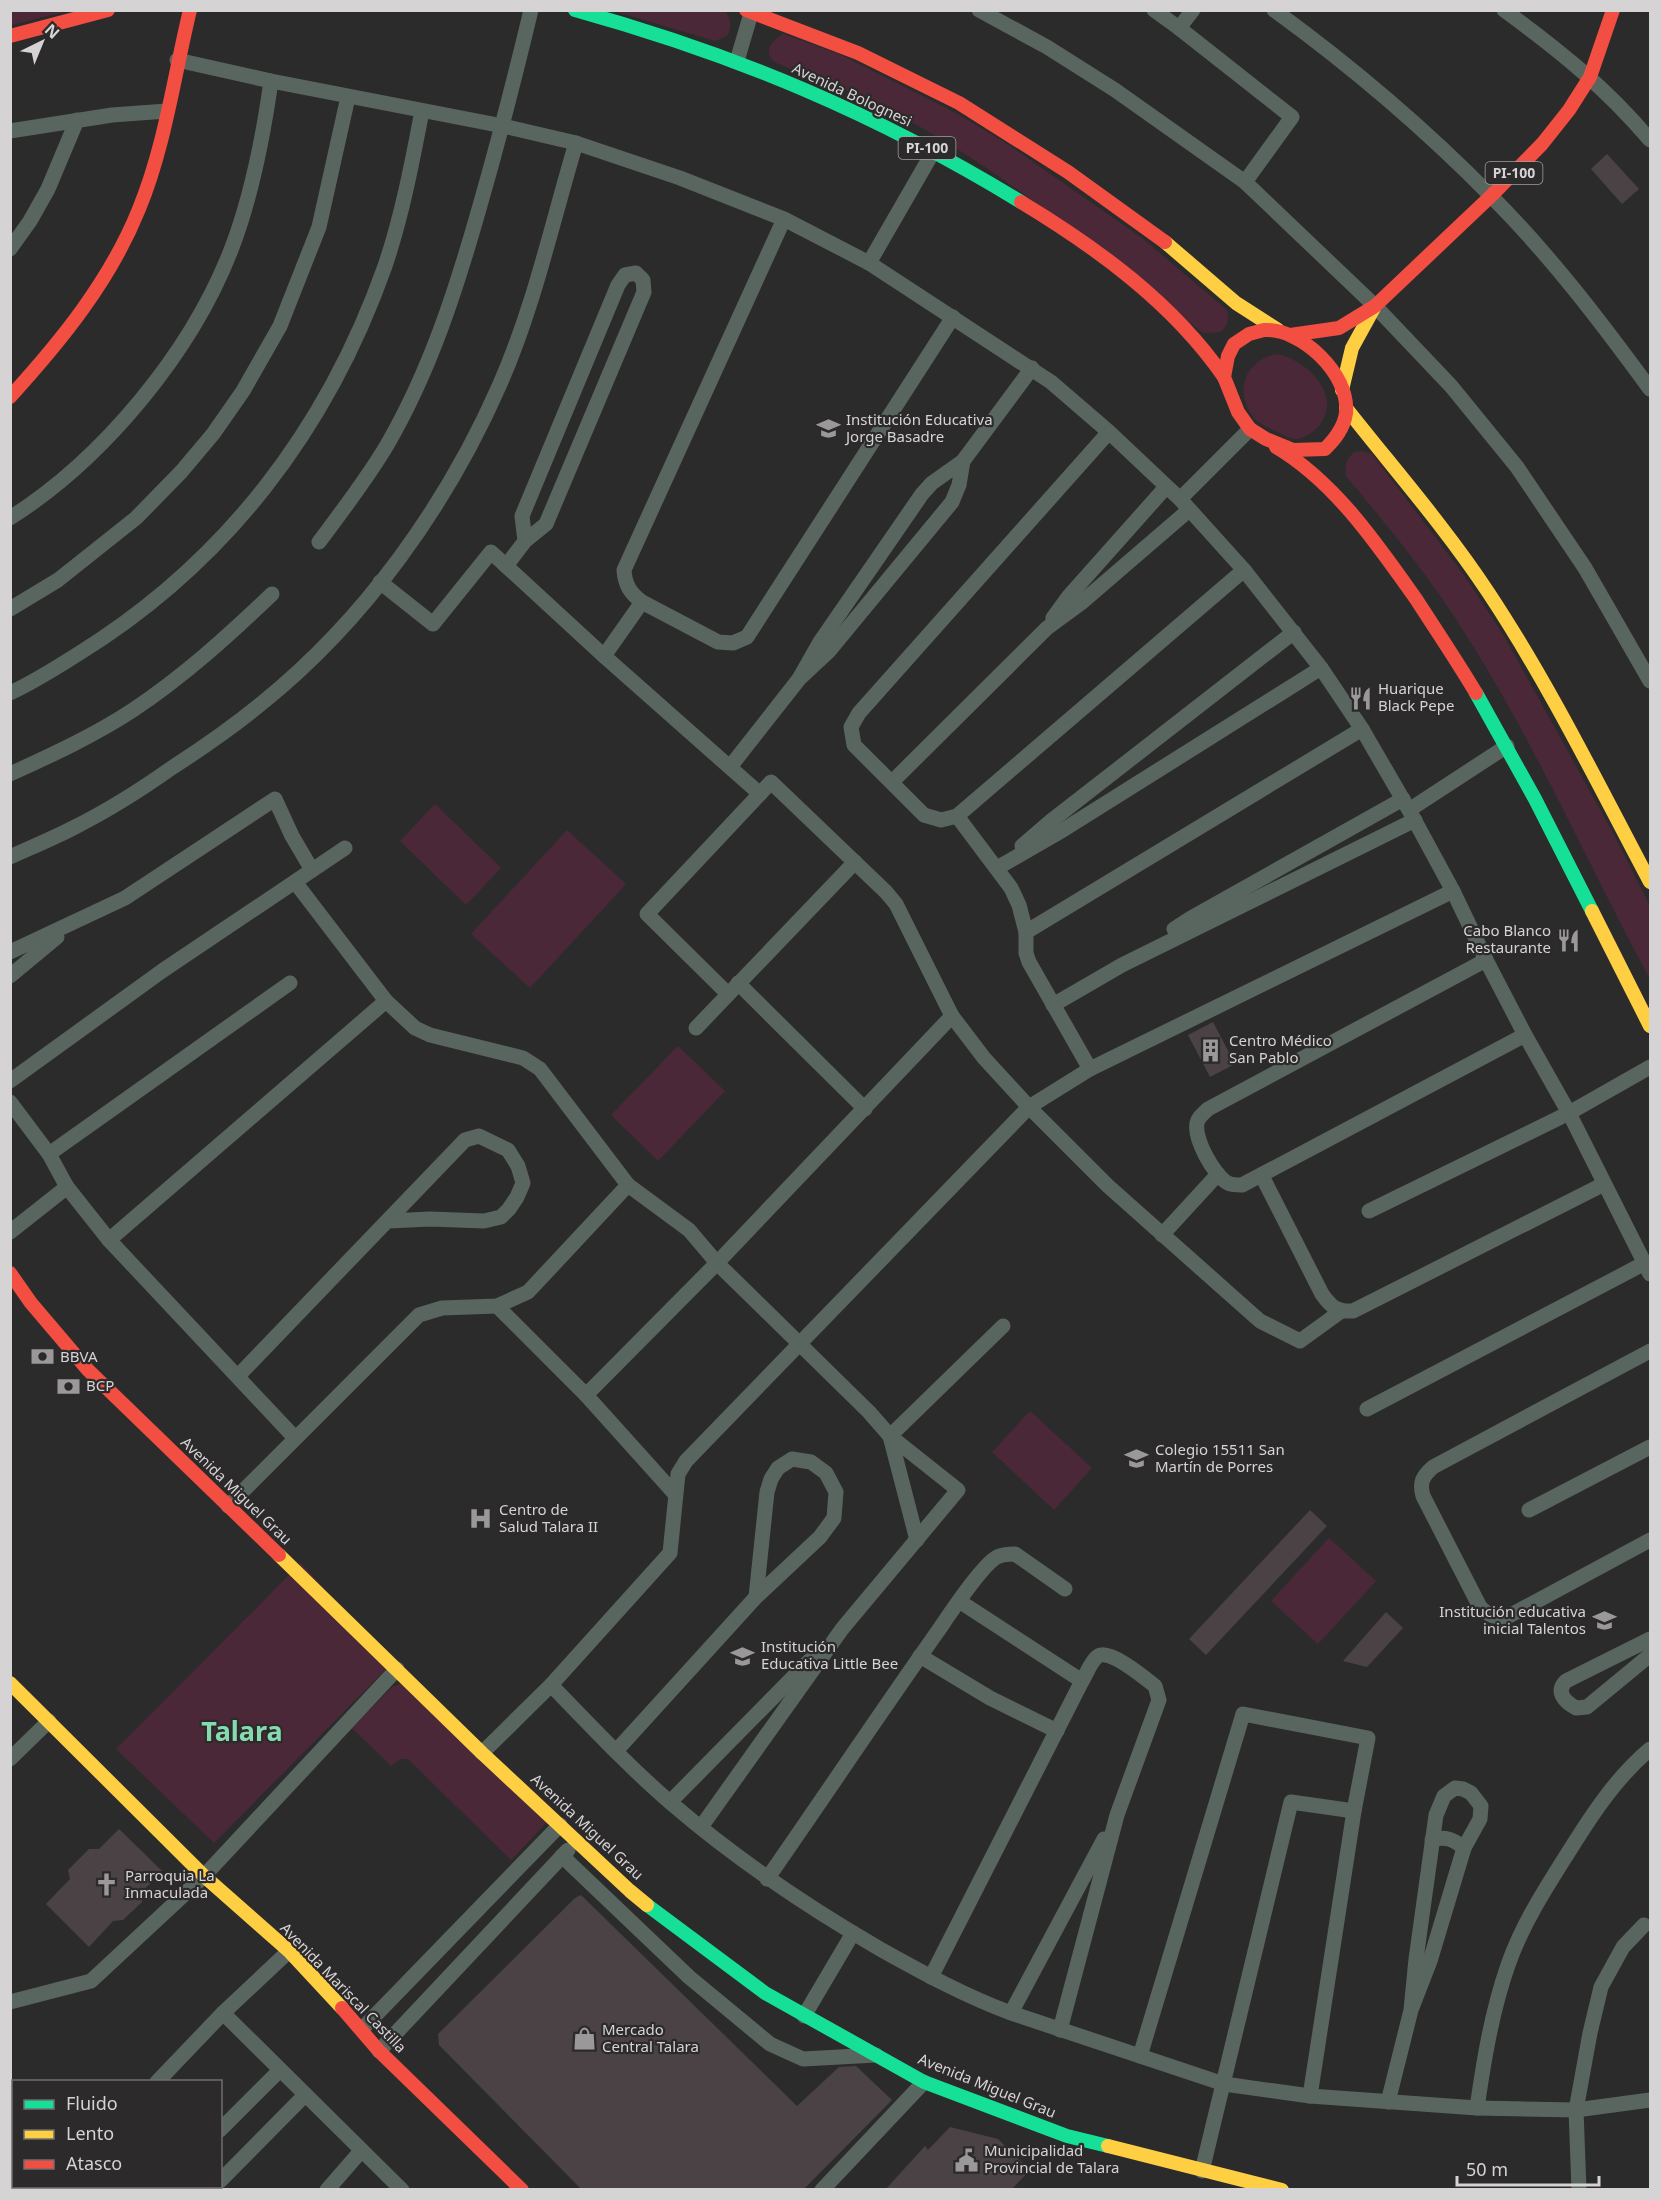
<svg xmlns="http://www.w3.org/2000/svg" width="1661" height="2200" font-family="'Noto Sans',sans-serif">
<rect width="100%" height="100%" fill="#2b2b2b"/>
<g fill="#4b2838">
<path d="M11,11H68L11,25Z"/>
<path d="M614,11H721L726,12C731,21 732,27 727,36L715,41Z"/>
<path d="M784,34L841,55L956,113L1009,145L1142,238L1227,310C1229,320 1228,324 1221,332L1203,333C1099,252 998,164 879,105C846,88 809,76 774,62C763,51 772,39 784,34Z"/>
<path d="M1277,354C1308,360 1344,397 1318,427C1312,433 1301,440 1293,439C1288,438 1260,424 1256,420C1233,395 1243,360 1277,354Z"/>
<path d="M1363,451L1372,454L1464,575L1504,636L1612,831L1650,906V979C1581,852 1524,717 1441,597C1412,555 1379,516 1346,476C1344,465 1346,460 1354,452Z"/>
<path d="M435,804L501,868L466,905L400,841Z"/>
<path d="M567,830L626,884L530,988L471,934Z"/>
<path d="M678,1046L725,1091L658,1161L611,1115Z"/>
<path d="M1030,1411L1092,1468L1054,1510L992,1452Z"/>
<path d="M1329,1538L1376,1581L1318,1644L1271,1601Z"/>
<path d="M301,1563L391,1664L214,1843L116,1749Z"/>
<path d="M403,1683L551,1818L511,1860L408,1759H400L391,1766L352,1728L392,1687Z"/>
</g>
<g fill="#4b4246">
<path d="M1607,154L1639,189L1622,204L1591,169Z"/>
<path d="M1213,1022L1235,1064L1210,1077L1188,1035Z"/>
<path d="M1310,1510L1327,1526L1206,1655L1189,1639Z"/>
<path d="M1386,1612L1403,1628L1367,1667L1343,1661Z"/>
<path d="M119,1829L162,1871L144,1890L142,1902L123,1920L113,1921L89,1947L46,1904L70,1879L68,1870L89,1849H99Z"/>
<path d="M581,1895L797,2106L839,2067L856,2066L892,2100L803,2190H582L439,2045L438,2034L575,1898Z"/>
<path d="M950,2127L998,2139L1030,2170L1011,2190H885L925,2146L928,2150Z"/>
</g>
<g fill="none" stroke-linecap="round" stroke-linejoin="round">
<g stroke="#59665f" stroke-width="15">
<path d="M979,10L1047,47L1115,90L1245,182L1375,306L1451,386L1517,467L1585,568L1650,681"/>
<path d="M1154,10L1179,28L1292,117L1245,182"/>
<path d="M1274,10C1351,66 1425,129 1491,196C1550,255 1601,322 1650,389"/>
<path d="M1504,10C1559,50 1606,88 1650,140"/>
<path d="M1179,28L1193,10"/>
<path d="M177,60L271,81L503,126L576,143L680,178L784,219L869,263L1051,382L1109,432L1180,499L1244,570L1321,668L1362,729L1409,810L1453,891L1486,960L1525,1035L1569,1113L1650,1274"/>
<path d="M737,61L752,10"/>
<path d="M10,131L112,115L167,111"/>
<path d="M784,219L624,570C625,585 630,593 642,602L718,642L733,643L747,637L953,317"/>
<path d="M10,249L30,221L48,189L77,120"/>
<path d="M869,263L933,152"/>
<path d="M1109,432L859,713L851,727L854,745L924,815L941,820L957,816L1244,570"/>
<path d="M1180,499L1250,429"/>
<path d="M10,518C103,459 191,353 231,250C252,196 263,138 271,81"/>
<path d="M319,542C342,511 367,479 387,445C430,371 456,290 479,209C498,143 515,77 531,10"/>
<path d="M506,566L525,541L546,524L644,292L643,280L636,273L625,275L618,285L522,516L525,541"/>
<path d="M380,582L433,624L491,552L604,656L760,794"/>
<path d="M10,609L58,580L136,518L181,472L213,434L243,391L280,326L319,227L348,97"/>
<path d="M1053,618L1069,596L1166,487"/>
<path d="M604,656L642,602"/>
<path d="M799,679L820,642L922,494L932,483L963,461L1032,368"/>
<path d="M10,693C34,682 56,668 78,654C225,563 327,430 385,266C402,216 412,163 422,111"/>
<path d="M730,767L799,679L829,651L952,502L959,485L963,461"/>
<path d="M10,774C52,755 95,735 133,710C184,676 228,636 272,594"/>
<path d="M892,782L1047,628L1081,603L1189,510"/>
<path d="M1409,810L1507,746"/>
<path d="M957,816L1011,888L1019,905L1026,932V953L1029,962L1090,1069"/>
<path d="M1022,846L1051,821L1294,632"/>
<path d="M10,857C32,847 54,838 75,827C109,810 142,789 173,767C204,747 234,726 262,703C365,620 447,505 500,384C534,307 552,223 576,143"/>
<path d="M997,868L1063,830L1321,668"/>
<path d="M295,882L386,1001L415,1028L430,1035L523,1058L540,1069L628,1185L689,1230L717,1263L869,1412L890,1436L958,1490L842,1629L701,1827"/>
<path d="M1174,929L1191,918L1403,799"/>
<path d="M1026,932L1362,729"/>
<path d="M10,952L125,898L275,799L292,836L312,870"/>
<path d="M1486,960L1208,1109C1205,1112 1200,1116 1198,1120C1191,1135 1214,1176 1228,1183C1231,1185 1238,1185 1242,1185L1525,1035"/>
<path d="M10,976L57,937"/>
<path d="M738,983L865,1109"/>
<path d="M728,994L647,914L771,782L886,892L896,904L952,1016L984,1058L1029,1107L1108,1186L1260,1321L1300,1341L1340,1312"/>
<path d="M1053,1005L1122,965L1415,820"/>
<path d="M696,1028L855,862"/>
<path d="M10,1081L162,971L345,848"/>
<path d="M10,1102L49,1154L67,1187L109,1240L295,1438"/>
<path d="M49,1154L290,983"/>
<path d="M1262,1176L1322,1294C1331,1307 1337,1312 1353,1311L1604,1184"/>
<path d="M1369,1211L1569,1113L1650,1067"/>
<path d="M10,1232L67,1187"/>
<path d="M1162,1235L1218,1174"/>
<path d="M109,1240L386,1001"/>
<path d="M497,1306L586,1395L675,1494"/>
<path d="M1650,1351L1433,1467C1423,1476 1419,1482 1423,1496L1480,1607C1489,1616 1496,1619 1509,1616L1650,1540"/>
<path d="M238,1376L465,1140L479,1136L508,1150L518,1166L523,1183L517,1197L509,1209L501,1217L484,1221L430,1219L388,1221"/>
<path d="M586,1395L717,1263L952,1016"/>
<path d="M1367,1409L1645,1263"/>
<path d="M228,1506L419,1315L442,1308L497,1306L528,1292L628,1185"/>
<path d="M1529,1510L1650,1447"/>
<path d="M917,1540L890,1436L1003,1326"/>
<path d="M959,1601L1082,1681"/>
<path d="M1650,1639L1566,1681C1555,1692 1565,1702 1576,1708L1587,1707L1650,1655"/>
<path d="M920,1656L990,1698L1057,1731"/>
<path d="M551,1685C590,1725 629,1767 671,1803C736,1859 806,1906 880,1949C923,1973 965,1996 1011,2013L1224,2084L1310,2096L1477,2108L1576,2110L1650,2100"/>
<path d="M616,1751L756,1597L820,1537L834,1518L836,1492L826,1473L811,1462L792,1459L778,1468L771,1479L767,1492L756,1597"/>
<path d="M482,1753L551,1685L670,1553L678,1474L686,1461L1029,1107L1090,1069L1453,891"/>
<path d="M10,1759L49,1721"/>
<path d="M670,1802L814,1656"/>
<path d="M1432,1840C1445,1836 1453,1839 1464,1848"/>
<path d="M562,1856L689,1977L770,2044L803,2059L876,2055"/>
<path d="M767,1879C824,1797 880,1713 938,1631C949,1615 982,1565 997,1557C1003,1554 1009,1554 1015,1554L1065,1589"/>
<path d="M931,1977L1082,1681C1087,1673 1091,1661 1098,1656C1109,1648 1145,1678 1155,1686L1159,1700L1117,1815L1060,2030"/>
<path d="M10,2002L91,1981L204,1876L397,1669"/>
<path d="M223,2013L402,2190"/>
<path d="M1011,2013L1104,1839"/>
<path d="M804,2016L853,1933"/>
<path d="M362,2029L560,1825"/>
<path d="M379,2051L568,1850"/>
<path d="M1140,2056L1243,1714L1368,1738L1354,1811L1310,2096"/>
<path d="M157,2082L223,2013L289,1951"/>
<path d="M1388,2102L1411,2010L1430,1961L1464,1848L1480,1819L1481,1806L1471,1793L1463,1789L1455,1788L1444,1796L1436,1815L1416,1959L1411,2010"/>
<path d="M1477,2108C1484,2059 1492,2011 1508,1965C1523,1922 1549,1883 1573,1845C1595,1810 1618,1776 1650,1749"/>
<path d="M220,2130L280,2070"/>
<path d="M1202,2171L1291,1802L1354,1811"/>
<path d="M220,2181L305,2095"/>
<path d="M204,2186L208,2190"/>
<path d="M52,2190L55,2186"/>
<path d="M161,2190L164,2186"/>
<path d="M327,2190L361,2151"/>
<path d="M822,2190L924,2082"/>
<path d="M1579,2190L1576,2110L1590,2033L1601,1987L1623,1947L1644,1925"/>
</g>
<g stroke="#16e098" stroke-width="14">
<path d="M575,10C737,55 877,114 1021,202"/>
<path d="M1476,693L1535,799L1592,911"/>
<path d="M647,1905L765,1993L924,2082L1067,2136L1108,2146"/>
</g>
<g stroke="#ffcf43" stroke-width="14">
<path d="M1165,242L1236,303L1278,330"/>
<path d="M1342,390L1352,348L1374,308"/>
<path d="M1346,408C1394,469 1445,527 1488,592C1549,684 1598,784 1650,882"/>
<path d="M1592,911L1650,1026"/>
<path d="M279,1555L482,1753L630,1891L647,1905"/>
<path d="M10,1683L204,1876L289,1951L342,2008"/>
<path d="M1108,2146L1282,2190"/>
</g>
<g stroke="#f24e42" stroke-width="14">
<path d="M746,10L858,53L959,103L1068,172L1165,242"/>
<path d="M10,36L108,10"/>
<path d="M1021,202C1097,248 1173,303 1224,377"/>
<path d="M1264,330C1301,328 1350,374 1346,413C1344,428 1335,439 1325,449L1293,450L1266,439L1250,429L1238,412L1224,377L1228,356L1234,344L1249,334Z"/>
<path d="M1290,335L1339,328L1375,306L1491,196L1542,144L1569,110L1590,77L1613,10"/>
<path d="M10,397C61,341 110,281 139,209C165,146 174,76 190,10"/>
<path d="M1276,447C1335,482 1377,544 1416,599C1436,630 1457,661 1476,693"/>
<path d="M10,1273L31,1303L88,1370L279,1555"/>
<path d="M342,2008L379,2051L522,2190"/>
</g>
</g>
<defs>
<symbol id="school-bare" viewBox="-9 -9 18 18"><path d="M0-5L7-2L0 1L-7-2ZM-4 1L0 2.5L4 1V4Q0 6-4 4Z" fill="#9a9899" stroke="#2c2a2b" stroke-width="2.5" paint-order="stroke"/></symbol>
<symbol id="restaurant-bare" viewBox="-9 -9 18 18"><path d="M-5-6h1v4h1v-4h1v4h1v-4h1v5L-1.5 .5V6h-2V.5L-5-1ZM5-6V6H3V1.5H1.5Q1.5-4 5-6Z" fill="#9a9899" stroke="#2c2a2b" stroke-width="2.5" paint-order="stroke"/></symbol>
<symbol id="building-bare" viewBox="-9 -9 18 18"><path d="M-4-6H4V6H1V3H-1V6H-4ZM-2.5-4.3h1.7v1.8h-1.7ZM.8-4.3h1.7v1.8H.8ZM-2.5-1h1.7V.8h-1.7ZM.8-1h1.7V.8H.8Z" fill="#9a9899" stroke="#2c2a2b" stroke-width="2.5" paint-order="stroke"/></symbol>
<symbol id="bank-bare" viewBox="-9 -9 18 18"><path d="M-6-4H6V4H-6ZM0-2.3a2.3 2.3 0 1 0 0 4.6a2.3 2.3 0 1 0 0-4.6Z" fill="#9a9899" stroke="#2c2a2b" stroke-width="2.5" paint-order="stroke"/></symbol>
<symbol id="hospital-bare" viewBox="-9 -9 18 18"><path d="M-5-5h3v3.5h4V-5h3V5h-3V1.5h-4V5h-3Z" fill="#9a9899" stroke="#2c2a2b" stroke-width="2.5" paint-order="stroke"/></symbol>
<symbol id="church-bare" viewBox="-9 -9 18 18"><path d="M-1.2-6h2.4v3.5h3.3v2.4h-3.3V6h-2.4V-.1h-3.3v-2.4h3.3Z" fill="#9a9899" stroke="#2c2a2b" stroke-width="2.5" paint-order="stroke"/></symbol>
<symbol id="shop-bare" viewBox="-9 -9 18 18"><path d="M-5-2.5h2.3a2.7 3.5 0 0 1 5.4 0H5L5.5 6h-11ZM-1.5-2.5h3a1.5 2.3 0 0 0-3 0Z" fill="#9a9899" stroke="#2c2a2b" stroke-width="2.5" paint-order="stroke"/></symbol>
<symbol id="civic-bare" viewBox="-9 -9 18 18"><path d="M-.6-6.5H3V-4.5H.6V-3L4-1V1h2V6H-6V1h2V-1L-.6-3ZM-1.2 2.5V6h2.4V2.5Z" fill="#9a9899" stroke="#2c2a2b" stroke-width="2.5" paint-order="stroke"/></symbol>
</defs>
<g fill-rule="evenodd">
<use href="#school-bare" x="812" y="412" width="33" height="33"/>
<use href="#restaurant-bare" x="1344" y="682" width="33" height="33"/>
<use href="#restaurant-bare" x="1552" y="924" width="33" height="33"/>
<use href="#building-bare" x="1194" y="1034" width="33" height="33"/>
<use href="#bank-bare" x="26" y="1340" width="33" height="33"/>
<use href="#bank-bare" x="52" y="1370" width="33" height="33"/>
<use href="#school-bare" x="1120" y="1442" width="33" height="33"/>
<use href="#hospital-bare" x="464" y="1502" width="33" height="33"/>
<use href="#school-bare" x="1588" y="1604" width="33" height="33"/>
<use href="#school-bare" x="726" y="1640" width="33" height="33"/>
<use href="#church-bare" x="90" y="1868" width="33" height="33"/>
<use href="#shop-bare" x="568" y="2022" width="33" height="33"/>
<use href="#civic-bare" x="950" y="2144" width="33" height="33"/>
</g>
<g text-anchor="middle" stroke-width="4.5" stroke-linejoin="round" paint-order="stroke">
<g fill="#2c2a2b" stroke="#a2a0a1" stroke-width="1.5">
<rect x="898.5" y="137" width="57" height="22" rx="4.5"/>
<rect x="1485.5" y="162" width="57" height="22" rx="4.5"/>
</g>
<g font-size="14" font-weight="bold" fill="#d5d3d4">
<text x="927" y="153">PI-100</text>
<text x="1514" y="178">PI-100</text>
</g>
<g font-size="15" fill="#d5d3d4" stroke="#2c2a2b">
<text transform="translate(852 95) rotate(25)" y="5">Avenida Bolognesi</text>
<text transform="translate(236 1491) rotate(44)" y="5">Avenida Miguel Grau</text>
<text transform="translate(587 1827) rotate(43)" y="5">Avenida Miguel Grau</text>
<text transform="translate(343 1988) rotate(46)" y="5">Avenida Mariscal Castilla</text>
<text transform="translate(987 2086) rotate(22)" y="5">Avenida Miguel Grau</text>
</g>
<g font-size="15" fill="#d5d3d4" stroke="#2c2a2b" text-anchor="start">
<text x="846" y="425">Institución Educativa<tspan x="846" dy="17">Jorge Basadre</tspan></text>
<text x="1378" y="694">Huarique<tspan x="1378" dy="17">Black Pepe</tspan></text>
<text x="1551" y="936" text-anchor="end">Cabo Blanco<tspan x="1551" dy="17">Restaurante</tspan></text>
<text x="1229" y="1046">Centro Médico<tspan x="1229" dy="17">San Pablo</tspan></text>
<text x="60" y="1362">BBVA</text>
<text x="86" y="1391">BCP</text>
<text x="1155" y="1455">Colegio 15511 San<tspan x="1155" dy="17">Martín de Porres</tspan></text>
<text x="499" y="1515">Centro de<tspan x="499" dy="17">Salud Talara II</tspan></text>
<text x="1586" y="1617" text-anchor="end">Institución educativa<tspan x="1586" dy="17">inicial Talentos</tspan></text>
<text x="761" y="1652">Institución<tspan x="761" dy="17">Educativa Little Bee</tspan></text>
<text x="125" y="1881">Parroquia La<tspan x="125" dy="17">Inmaculada</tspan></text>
<text x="602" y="2035">Mercado<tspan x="602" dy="17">Central Talara</tspan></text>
<text x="984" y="2156">Municipalidad<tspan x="984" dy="17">Provincial de Talara</tspan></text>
</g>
<g font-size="27" font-weight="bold" fill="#87d9b0" stroke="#2c2a2b">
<text x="242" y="1741">Talara</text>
</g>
</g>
<rect width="1661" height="2200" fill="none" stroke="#d5d3d4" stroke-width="24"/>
<rect x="12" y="2080" width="210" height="108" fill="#2c2a2b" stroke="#706e6f" stroke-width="1.5"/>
<rect x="24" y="2100" width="30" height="9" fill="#16e098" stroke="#706e6f" stroke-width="1.5"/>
<text x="66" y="2110" font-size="18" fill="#d5d3d4">Fluido</text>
<rect x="24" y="2130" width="30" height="9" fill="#ffcf43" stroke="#706e6f" stroke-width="1.5"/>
<text x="66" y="2140" font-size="18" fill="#d5d3d4">Lento</text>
<rect x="24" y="2160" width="30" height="9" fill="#f24e42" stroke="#706e6f" stroke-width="1.5"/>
<text x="66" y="2170" font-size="18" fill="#d5d3d4">Atasco</text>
<g transform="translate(42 42) rotate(43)" stroke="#2c2a2b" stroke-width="4.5" paint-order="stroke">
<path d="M0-4.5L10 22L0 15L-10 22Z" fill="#d5d3d4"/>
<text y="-9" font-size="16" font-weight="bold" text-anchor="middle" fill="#d5d3d4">N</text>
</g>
<path d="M1457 2176v9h142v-9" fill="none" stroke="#d5d3d4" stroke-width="3"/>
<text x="1466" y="2176" font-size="18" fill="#d5d3d4" stroke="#2c2a2b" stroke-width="4.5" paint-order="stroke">50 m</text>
</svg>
